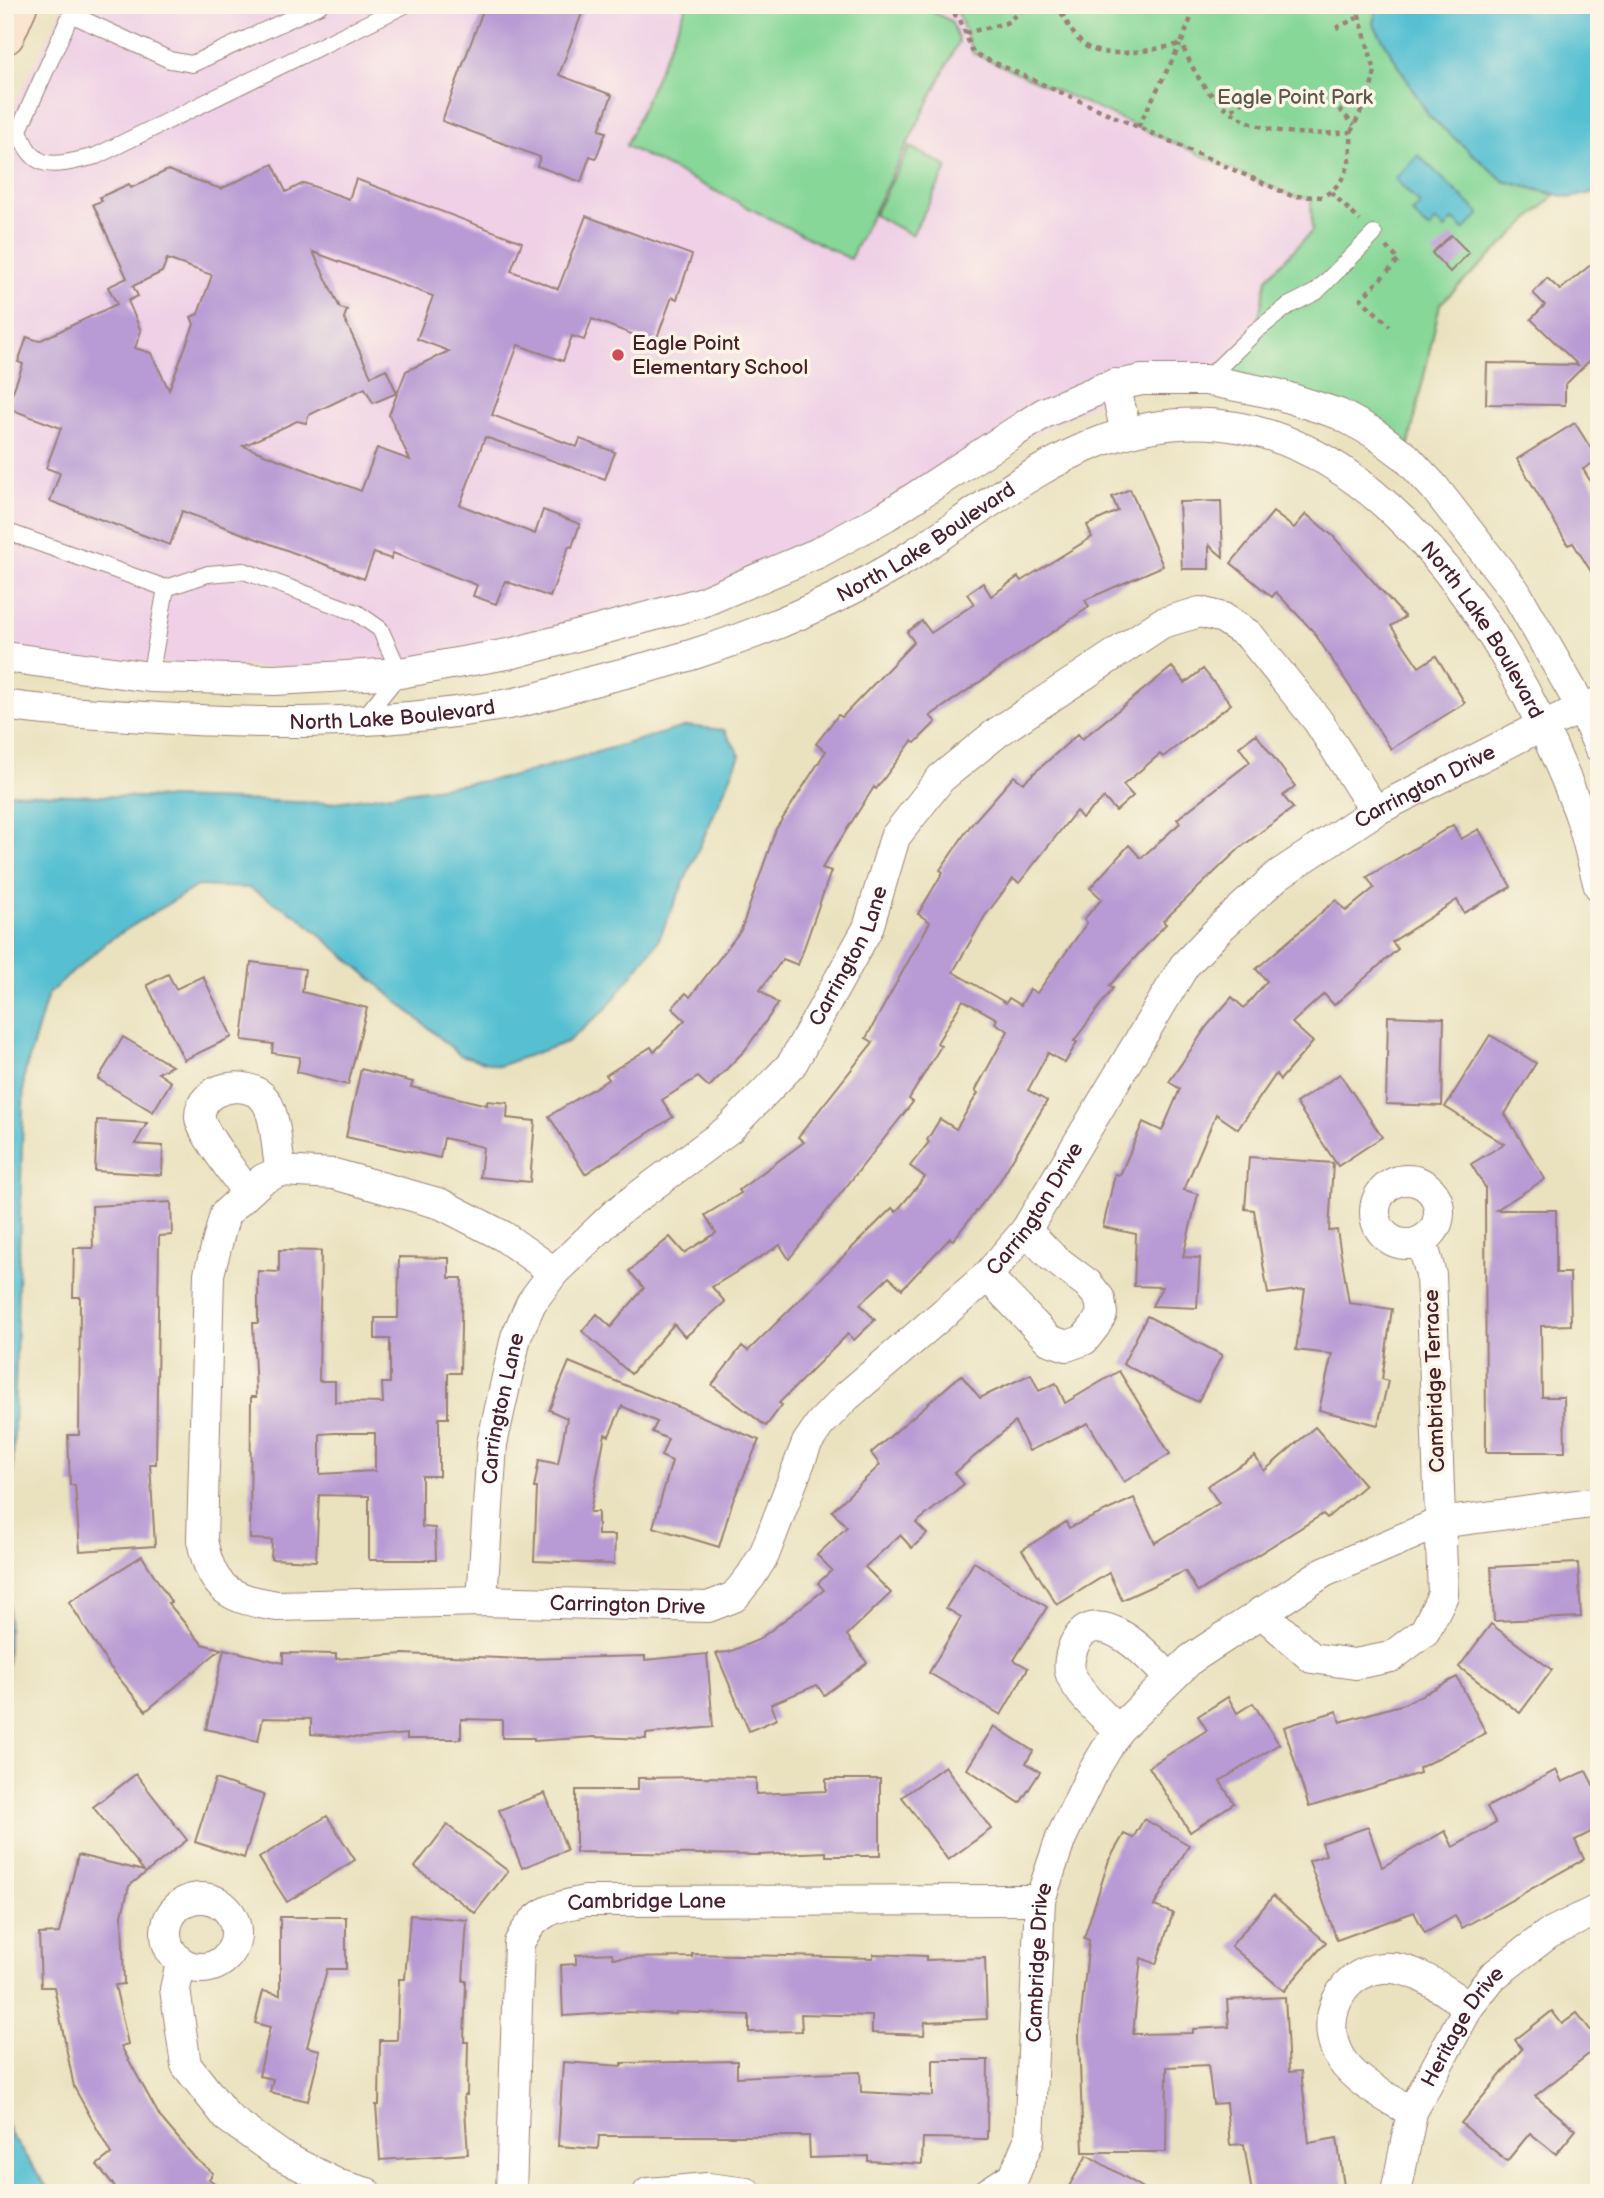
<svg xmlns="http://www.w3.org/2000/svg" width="1604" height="2198" font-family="'Balsamiq Sans',sans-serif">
<rect width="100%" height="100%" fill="#fcf5e5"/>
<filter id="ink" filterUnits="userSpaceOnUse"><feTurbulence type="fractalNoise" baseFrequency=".0143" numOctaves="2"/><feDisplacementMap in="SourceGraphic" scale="14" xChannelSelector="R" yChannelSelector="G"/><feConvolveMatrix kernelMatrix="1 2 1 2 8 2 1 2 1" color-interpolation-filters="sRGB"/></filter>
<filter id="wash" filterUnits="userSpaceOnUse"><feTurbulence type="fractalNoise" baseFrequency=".00686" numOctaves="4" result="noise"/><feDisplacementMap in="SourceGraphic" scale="28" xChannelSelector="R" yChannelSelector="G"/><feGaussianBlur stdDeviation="1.57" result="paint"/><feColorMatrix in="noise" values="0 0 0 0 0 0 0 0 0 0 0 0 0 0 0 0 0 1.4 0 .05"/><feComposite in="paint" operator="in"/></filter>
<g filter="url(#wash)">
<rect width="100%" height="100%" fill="#eae2bf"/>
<path fill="#efd0e6" d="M65,5H955L973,53L1292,196L1311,199L1312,231L1267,278L1256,331L1206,380H1142L700,603L400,673L5,657V123Z"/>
<g fill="#86d798" stroke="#687b62" stroke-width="2">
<path d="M687,5H918L951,21L959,41L850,259L626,146Z"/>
<path d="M955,5H1378L1373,23L1429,116L1504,181L1555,195L1440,304L1406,457L1374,433L1206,380L1256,331L1267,278L1312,231L1311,199L1292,196L973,53Z"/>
<path d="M910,147L948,167L912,235L874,215Z"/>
</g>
<g fill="#56c0d2" stroke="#50707e" stroke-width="2">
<path d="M1378,5H1599V191L1571,198L1504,181L1429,116L1373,23Z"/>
<path d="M1418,155L1480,214L1464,230L1453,220L1445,229L1436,221L1429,229L1412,213L1420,204L1395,179Z"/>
<path d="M687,726L724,730L740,755L657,943L605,1010L567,1042L499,1066L460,1055L298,916L249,888L197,886L108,941L48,994L24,1076L5,1743V793L329,803L511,777Z"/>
<path d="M5,2119L11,2135L51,2193H5Z"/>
</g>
<g id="blocks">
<g fill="#b89bd4" fill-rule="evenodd">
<path d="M485,5H585L559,75L612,95L599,130L606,132L596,158L590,156L581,182L537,166L540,157L442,121Z"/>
<path d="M273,164L286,192L304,183L349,199L356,179L522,242L511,271L558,289L586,216L692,255L677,299L672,297L655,343L592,319L584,340L572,336L563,361L518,345L492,415L577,447L580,439L615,452L605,479L485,437L460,505L535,534L543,510L580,524L572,547L569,546L550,597L505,581L496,604L473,596L477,585L393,553L391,559L374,553L364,579L182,511L170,545L50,501L60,473L46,468L61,428L7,408L23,364L18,362L27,337L39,341L117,304L108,287L127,278L93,204L102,201L100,197L129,184L131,188L168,170L221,189ZM313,252L433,296L417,339L449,351L406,371L389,415L410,460L377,448L361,491L243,446L297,421L306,423L309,415L365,388L373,403L397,393L386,369L371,376L344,318L347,310L340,308ZM167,259L212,275L198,314L191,317L194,324L169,390L151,353L135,348L141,331L128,301L138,296L133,286L162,272Z"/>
<path d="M1451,235L1469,253L1450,272L1432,253Z"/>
<path d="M1599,258V351L1565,385V405L1486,404L1487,363L1578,365L1531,319L1545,305L1533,293L1547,278L1560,290Z"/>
<path d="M1575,423L1598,460L1583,469L1599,495V584L1573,543L1568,545L1517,459Z"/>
<path d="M1130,489L1163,566L1085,600L1089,607L930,716L936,722L915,743L912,741L876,789L874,787L822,868L831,871L798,965L783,959L760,990L778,1004L745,1050L709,1087L698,1077L662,1100L673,1117L585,1174L549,1116L609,1079L606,1075L651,1047L654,1052L685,1020L672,1008L686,993L690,997L741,930L776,829L826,751L816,744L838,715L842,717L914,642L907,632L922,621L931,633L974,604L967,594L983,583L991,596L1018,577L1021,581L1092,537L1087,525L1118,511L1112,497Z"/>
<path d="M1221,501L1223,557L1209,545V569H1182L1179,502Z"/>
<path d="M1273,512L1294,528L1306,514L1333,536L1405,617L1391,626L1419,667L1436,656L1465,703L1391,749L1313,631L1276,592L1272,597L1231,563Z"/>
<path d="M1172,667L1185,683L1203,669L1231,704L1163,757L1160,754L1123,785L1133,796L1116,811L1104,798L1082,818L1076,811L1019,883L1013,879L985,916L953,972L1006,1003L1009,998L1021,1005L1030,989L1037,993L1087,923L1084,919L1102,899L1090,888L1129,845L1141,858L1180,823L1177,819L1250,762L1239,747L1256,734L1295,786L1283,796L1293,808L1240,848L1163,921L1166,924L1109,986L1113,988L1074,1041L1077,1042L1065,1063L1048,1053L1028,1090L1047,1101L998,1184L953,1240L950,1238L902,1289L889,1277L860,1304L875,1320L854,1340L848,1334L779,1403L782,1405L766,1426L712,1385L742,1346L748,1351L892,1208L896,1212L925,1177L910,1166L929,1142L927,1140L940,1119L956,1129L978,1093L975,1091L1008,1031L995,1023L997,1019L963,1000L937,1043L941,1046L909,1099L913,1102L789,1259L780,1245L712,1287L725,1302L685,1337L674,1324L631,1374L582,1331L597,1314L611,1327L644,1288L629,1271L670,1237L684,1253L716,1233L705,1215L741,1193L739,1190L804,1142L798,1137L873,1042L866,1038L930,922L918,914L943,872L940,870L970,826L1014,776L1023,783L1078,734L1082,739Z"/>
<path d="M1453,825L1461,839L1479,829L1511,887L1464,913L1457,900L1392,942L1398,949L1334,1005L1324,994L1292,1023L1313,1042L1280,1080L1276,1074L1238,1129L1216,1114L1184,1190L1198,1194L1183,1257L1200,1258L1197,1308L1152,1306L1162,1287L1134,1286L1136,1234L1103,1227L1115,1174L1120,1175L1143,1122L1162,1131L1180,1089L1169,1082L1207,1026L1232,997L1244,1008L1267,981L1256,969L1336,900L1346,911L1374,888L1367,877Z"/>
<path d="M251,962L305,969L302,992L367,1008L348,1085L297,1072L300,1057L272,1053L273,1044L242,1040Z"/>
<path d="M168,974L176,989L203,976L232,1037L184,1060L147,985Z"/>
<path d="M1388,1016L1444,1018L1442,1106L1386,1104Z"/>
<path d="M1490,1035L1536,1063L1505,1114L1545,1179L1496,1210H1556V1273H1570L1571,1325L1541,1326L1542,1397H1564L1565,1452H1486L1485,1187L1471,1164L1504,1144L1445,1107Z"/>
<path d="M123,1037L172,1066L158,1073L171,1082L153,1112L98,1079Z"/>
<path d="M361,1069L413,1082L411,1087L487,1105V1101L508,1103L507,1118L535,1121L530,1182L480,1177L483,1147L444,1138L440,1158L346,1137Z"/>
<path d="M1340,1074L1382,1137L1338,1166L1296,1103Z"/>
<path d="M97,1120L147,1123L135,1144L163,1146L162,1175L95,1171Z"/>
<path d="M1249,1157L1333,1163L1329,1231L1337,1230L1349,1303L1392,1309L1382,1379L1388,1381L1378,1425L1319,1410L1332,1354L1296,1350L1305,1289L1268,1294L1254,1210L1245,1209Z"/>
<path d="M171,1202L172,1235L159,1236L156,1464H150L155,1546L80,1551L75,1485H70L68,1435H79L80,1297H73L74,1248H93L92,1206Z"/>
<path d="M279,1250L321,1251L319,1381H335V1402L383,1403L382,1383H390V1339H375V1318H398L399,1257L449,1258V1278H462L460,1373H448V1418H439V1476H422V1527L435,1528L436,1560H369V1496L319,1495L316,1561L271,1559L272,1540L250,1539L251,1397H256L253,1323H258V1271L279,1272ZM335,1433H375V1471L320,1474V1434Z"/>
<path d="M1147,1316L1222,1355L1198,1402L1123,1364Z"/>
<path d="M569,1362L759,1440L732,1503L719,1547L653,1527L672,1461L661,1456L668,1439L652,1432L657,1422L622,1406L609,1436L605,1434L590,1512H598V1535H615L614,1564L534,1561L537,1488H534L539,1460L558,1464L567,1418L549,1410Z"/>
<path d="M1119,1371L1170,1454L1124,1482L1088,1423L1029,1451L1015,1422L955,1473L964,1484L916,1523L927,1534L912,1548L900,1535L865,1567L891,1593L847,1635L867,1663L824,1695L817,1685L771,1704L777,1719L749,1731L716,1653L729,1652L758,1640L824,1590L818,1583L832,1570L817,1555L847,1527L832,1511L880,1465L871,1453L961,1375L980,1398L1031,1374L1039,1391L1056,1383L1065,1403Z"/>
<path d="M1315,1427L1365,1485L1327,1518L1323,1514L1198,1592L1185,1571L1122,1600L1109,1573L1057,1605L1022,1550L1066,1522L1069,1528L1134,1498L1155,1543L1219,1503L1207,1486L1255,1456L1264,1471Z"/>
<path d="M142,1556L171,1602L168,1603L202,1644L221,1649L146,1711L109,1666L69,1602Z"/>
<path d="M974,1562L1047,1607L1014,1660L1028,1668L1001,1715L929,1673L961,1617L946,1608Z"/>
<path d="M1578,1563L1581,1617L1494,1621L1491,1567Z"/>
<path d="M1491,1624L1552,1670L1520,1713L1459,1667Z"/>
<path d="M224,1649L283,1663V1653L336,1654V1659L403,1654L523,1659L645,1656V1660L707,1654L713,1727L646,1734V1739L594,1737L534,1741V1738H502V1720L461,1719V1739H407V1734L364,1738L311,1734V1719L263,1718L258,1741L206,1729Z"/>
<path d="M1457,1677L1486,1733L1419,1768L1420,1773L1309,1807L1284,1727L1337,1711L1340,1722L1404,1704Z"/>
<path d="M1228,1697L1237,1713L1253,1703L1279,1744L1220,1781L1234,1803L1190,1832L1149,1767L1207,1730L1198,1716Z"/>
<path d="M994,1726L1033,1751L1026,1763L1040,1772L1020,1803L967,1769Z"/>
<path d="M945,1766L991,1829L948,1860L902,1797Z"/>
<path d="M1556,1770L1562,1782L1586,1771L1599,1796V1828L1575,1840L1584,1859L1462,1928L1455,1916L1425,1933L1414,1912L1337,1940L1309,1861L1326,1855L1322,1843L1368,1827L1382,1867L1445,1831L1453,1847L1496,1823L1487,1807Z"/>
<path d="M136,1774L187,1840L129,1886L122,1915L124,1984L115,1985L128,2044L121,2046L160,2117L195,2158L213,2173L209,2179L228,2193H120L97,2165L111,2154L74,2087L54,1987H41L39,1934L59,1933L78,1855L144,1871L93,1807Z"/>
<path d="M702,1777L756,1778V1794L826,1791V1779H880V1856H826V1852L758,1855L576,1852V1790H638V1778Z"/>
<path d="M215,1779L264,1795L244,1858L195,1842Z"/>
<path d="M545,1793L567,1850L522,1868L499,1810Z"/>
<path d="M327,1816L355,1860L287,1902L259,1858Z"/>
<path d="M1144,1819L1189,1845L1154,1906L1173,1913L1156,1964L1141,1958L1133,2034L1193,2033V2029L1229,2027L1227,2000L1285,1997L1289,2072L1301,2071L1309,2143L1337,2138L1345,2193H1252L1244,2144L1230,2145L1226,2103L1213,2104L1208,2065L1167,2067L1166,2152H1083L1079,2035L1089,1940L1084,1938L1109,1860L1124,1834L1133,1838Z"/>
<path d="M447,1825L508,1871L475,1913L415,1867Z"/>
<path d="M1273,1896L1326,1942L1284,1991L1231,1946Z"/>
<path d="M410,1915L467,1920L463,1981H466L464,2042H468L467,2095H464L468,2154L380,2160L376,2105H379L380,2040H397L399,1979H405Z"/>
<path d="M280,1917H346V1969H327L307,2047L320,2050L308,2101L270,2092L273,2079L259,2076L270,2027L255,2023L263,1991L280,1995Z"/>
<path d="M612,1953L613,1958L692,1957V1954L873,1958V1954L926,1956V1960L985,1958L987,2019L925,2022L924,2035L872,2033V2016L801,2014L802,2031L749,2032V2015L676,2012V2014L626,2012L563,2016L561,1965L576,1964V1955Z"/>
<path d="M1552,2011L1562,2024L1577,2013L1599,2041V2046L1535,2096L1576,2130L1556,2154L1530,2133L1507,2161L1461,2123L1522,2049L1515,2040Z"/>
<path d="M933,2060H988L987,2139L923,2138L922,2164L868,2161V2156L810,2158L809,2136H599L598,2149L558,2146L563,2062L622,2066V2063L737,2061V2077L860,2072L861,2092L933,2096Z"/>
<path d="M1087,2155L1152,2193H1065Z"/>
</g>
</g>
</g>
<g filter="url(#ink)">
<use href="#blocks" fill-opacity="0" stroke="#9a8075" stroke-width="2"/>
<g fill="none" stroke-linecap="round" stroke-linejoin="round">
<defs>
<g id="service">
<path d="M75,5L19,130C33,175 57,165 96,156L405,5"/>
<path d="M71,14L170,60L192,64L320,5"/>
<path d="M1206,380L1256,331L1288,306L1316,292L1374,234"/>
<path d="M5,531L166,588L150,677"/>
<path d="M166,588L208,574L244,571L357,613L380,629L400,673L363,719"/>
</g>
<g id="minor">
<path d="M1115,384L1126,433"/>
<path d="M5,657L150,677L275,680L400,673L513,653L700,603L818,553L886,516L1044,413L1103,388L1142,380H1206L1277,394L1339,414L1374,433L1406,457L1434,487L1515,591L1582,708L1599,747"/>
<path id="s1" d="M5,705C46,712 88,713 129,716C253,725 380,726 503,705C531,701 559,691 586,683C623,673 661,665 697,653C770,630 850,595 915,553C975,514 1035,465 1104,440C1344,354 1508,623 1579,812C1587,835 1592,861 1599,886"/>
<circle cx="1407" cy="1212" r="32"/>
<path d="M246,1192C237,1176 201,1132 200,1118C198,1086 250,1077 266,1101C277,1119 276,1150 281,1171"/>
<path id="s2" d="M554,1272L503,1236L441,1204L334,1174L281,1171L263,1179L225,1214L209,1274L202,1540C212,1590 228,1598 277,1606L482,1601L708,1607L734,1597L751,1576L764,1555L807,1443L820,1424L846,1397L987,1276L1026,1230L1184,966L1222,926L1278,875L1375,811L1541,726L1599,702"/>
<path d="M987,1276L1049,1340L1067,1346L1084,1340L1095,1326L1102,1314L1100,1299L1088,1284L1052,1257L1026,1230"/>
<path id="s3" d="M482,1601L492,1444L516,1337L531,1303L554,1272L617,1212L729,1129L792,1064L868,928L895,837L941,778L998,732L1162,623L1200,612L1223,618L1249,635L1318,721L1375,811"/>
<path d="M1261,1612L1312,1658L1355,1664L1391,1657L1425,1631L1443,1595L1431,1275L1422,1241"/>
<path d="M1118,1730C1102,1714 1081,1697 1072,1677C1067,1667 1070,1655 1074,1645C1096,1597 1152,1659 1169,1678"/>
<circle cx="201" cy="1933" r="35"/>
<path d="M181,1963L175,1989L186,2065L227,2117L280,2155L339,2185L367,2193"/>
<path d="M1412,2112C1390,2099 1363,2086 1346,2066C1316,2032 1334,1973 1382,1968C1414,1965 1444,1991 1469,2006"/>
<path id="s4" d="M511,2193L519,1943C534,1912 553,1907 585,1901L1040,1900"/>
<path d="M648,2193L708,2188L747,2193"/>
<path id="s5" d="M988,2193L1014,2176L1029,2140L1040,1900L1061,1838L1091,1775L1118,1730L1191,1659L1324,1572L1439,1523L1599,1502"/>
<path id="s6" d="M1396,2193L1412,2112L1469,2006L1493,1976L1548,1934L1599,1909"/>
</g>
<path id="secondary" d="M5,35L18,5"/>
</defs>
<use href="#service" stroke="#9a8075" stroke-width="18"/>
<use href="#minor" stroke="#9a8075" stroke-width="32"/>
<use href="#secondary" stroke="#9a8075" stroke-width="41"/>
<g stroke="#9a8075" stroke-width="4.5" stroke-dasharray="5 5" stroke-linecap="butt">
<path d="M935,5L959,17L973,53L1292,196L1322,197C1348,182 1352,161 1351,132C1297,136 1248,136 1209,92C1197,79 1189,59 1181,44"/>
<path d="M1056,5C1066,18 1073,40 1089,48C1110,59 1158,49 1181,44L1196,5"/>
<path d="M1336,28L1357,18"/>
<path d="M965,33L1006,23L1028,5"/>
<path d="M1339,109L1354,125"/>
<path d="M1232,110L1261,85"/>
<path d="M1138,127L1180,45"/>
<path d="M1351,132L1370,92L1375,71L1356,5"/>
<path d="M1331,192L1360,221"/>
<path d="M1386,247L1399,260L1361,299L1390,326"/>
</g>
<use href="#service" stroke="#fff" stroke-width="16"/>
<use href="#minor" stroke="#fff" stroke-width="30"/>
<use href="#secondary" stroke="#fce5d0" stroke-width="38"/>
</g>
</g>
<circle fill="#d1495b" stroke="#fcf5e5" stroke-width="2.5" cx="618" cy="355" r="7"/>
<g text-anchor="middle" stroke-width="7" stroke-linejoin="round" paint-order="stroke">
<g font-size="21" fill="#5c564c" stroke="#fcf5e5">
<text x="1295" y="104">Eagle Point Park</text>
</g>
<g font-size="21" fill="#4a1f2b" stroke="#fcf5e5" text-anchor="start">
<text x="632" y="350">Eagle Point<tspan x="632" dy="24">Elementary School</tspan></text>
</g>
<g font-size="21" fill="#4a1f2b" stroke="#fcf5e5">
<text dy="7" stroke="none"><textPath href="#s1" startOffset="956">North Lake Boulevard</textPath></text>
<text dy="7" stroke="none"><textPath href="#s1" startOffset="1626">North Lake Boulevard</textPath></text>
<text dy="7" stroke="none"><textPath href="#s1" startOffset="388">North Lake Boulevard</textPath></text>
<text dy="7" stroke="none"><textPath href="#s2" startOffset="2354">Carrington Drive</textPath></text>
<text dy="7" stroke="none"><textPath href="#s3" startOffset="782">Carrington Lane</textPath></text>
<text dy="7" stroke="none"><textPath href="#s2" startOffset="1766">Carrington Drive</textPath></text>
<text transform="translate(1434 1381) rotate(-92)" y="7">Cambridge Terrace</text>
<text dy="7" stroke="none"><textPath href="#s3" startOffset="194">Carrington Lane</textPath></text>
<text dy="7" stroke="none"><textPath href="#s2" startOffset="1157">Carrington Drive</textPath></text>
<text dy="7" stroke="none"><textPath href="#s4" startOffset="394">Cambridge Lane</textPath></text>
<text dy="7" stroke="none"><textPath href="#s5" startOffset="248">Cambridge Drive</textPath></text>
<text dy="7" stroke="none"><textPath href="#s6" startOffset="182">Heritage Drive</textPath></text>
</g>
</g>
<rect width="1604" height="2198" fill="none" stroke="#fcf5e5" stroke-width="28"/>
</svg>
